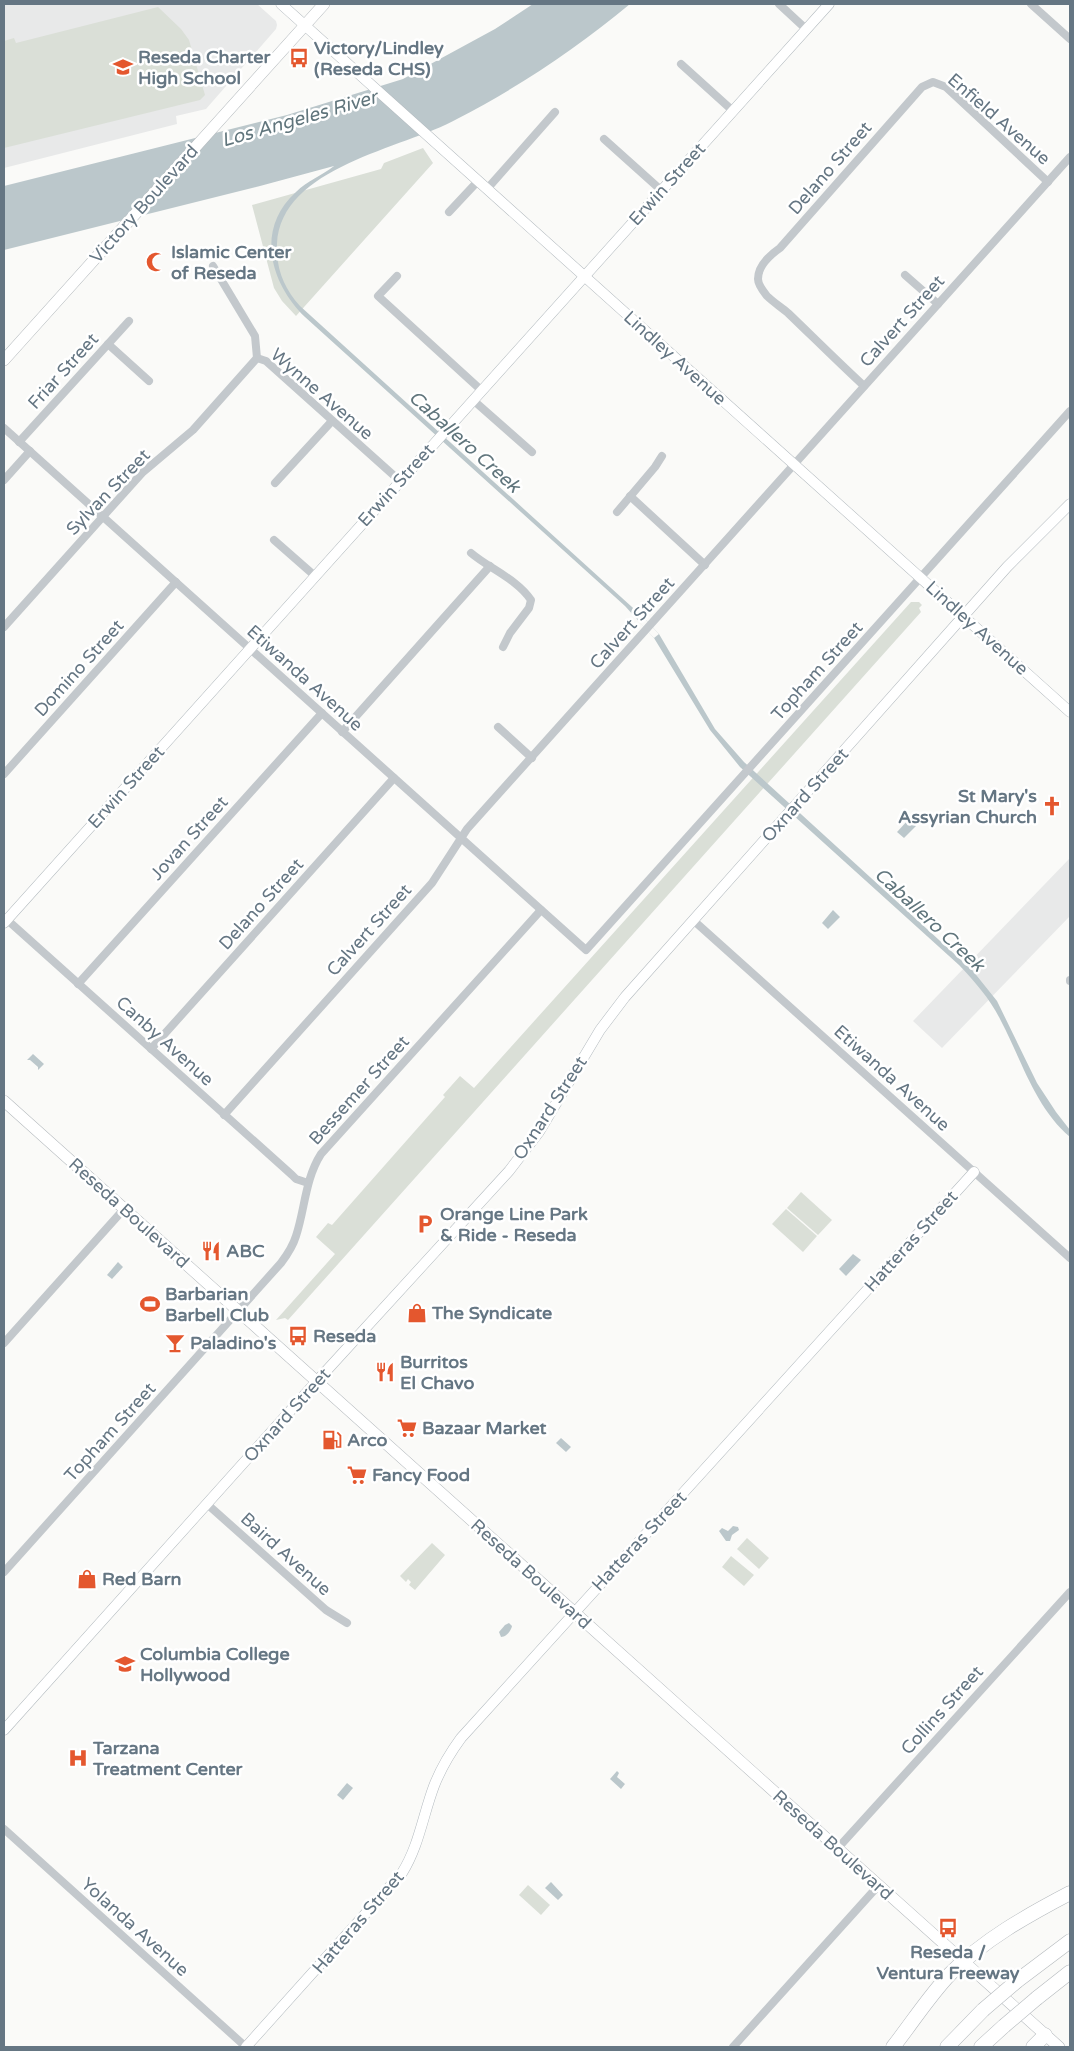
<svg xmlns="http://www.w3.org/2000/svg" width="1074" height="2051" font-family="'Varela Round',sans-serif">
<rect width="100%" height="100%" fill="#fafaf8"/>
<g fill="#e8e9e9">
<path d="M4,4H257L276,21L277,25L276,29L206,109L176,116L177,124L4,168Z"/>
<path d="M1070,858V916L942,1048L913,1021Z"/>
</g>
<g fill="#dadfd7">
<path d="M158,7L181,29L189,40L205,95L200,100L4,148V41L14,38L16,43Z"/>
<path d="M423,148L433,163L296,316L282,301L274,288L252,205L381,169L384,163Z"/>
<path d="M911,602H919L922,605L919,608L921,612L288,1320L285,1318L276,1320L335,1254L316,1237L328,1223L332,1225L445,1097L443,1095L460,1076L474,1088Z"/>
<path d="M801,1192L832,1220L818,1235L787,1208Z"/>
<path d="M786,1209L817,1236L803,1252L772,1224Z"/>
<path d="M747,1538L769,1558L759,1569L737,1549Z"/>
<path d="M432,1543L445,1555L415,1590L409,1585L411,1582L408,1579L406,1582L400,1576Z"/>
<path d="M731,1556L754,1575L744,1586L722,1567Z"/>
<path d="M528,1885L550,1905L541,1915L519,1895Z"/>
</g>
<g fill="#bbc7cb">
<path d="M533,4H630C577,48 519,87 457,119C403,149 281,166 277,244C276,269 284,288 300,306L643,617L659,634L715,729L744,762L973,971L997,1001L1037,1083L1056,1112L1070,1130V1137C1035,1107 1022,1061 1001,1021C991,1000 975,982 959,965L740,767L710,730L654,638L625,606L305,317C270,283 255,229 296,192C307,181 323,175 334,166L260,186L4,250V186L287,115L403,79L495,29Z"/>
<path d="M909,819L916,826L904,838L897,832Z"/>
<path d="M833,910L840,917L828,929L822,923Z"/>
<path d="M33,1054L44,1064L38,1070V1067L30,1060H27Z"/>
<path d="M853,1254L861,1260L846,1276L839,1269Z"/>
<path d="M118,1262L123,1267L112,1279L107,1275Z"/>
<path d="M561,1438L571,1447L566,1452L556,1443Z"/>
<path d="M733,1526L738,1527L739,1530L732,1535L730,1541H726L719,1531L722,1528L728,1531Z"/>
<path d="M509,1623L512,1626C511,1631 506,1637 501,1637L499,1632L505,1625Z"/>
<path d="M617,1771L619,1773L617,1777L625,1784L621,1789L610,1779Z"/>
<path d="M347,1783L353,1788L343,1800L337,1795Z"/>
<path d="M551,1882L563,1895L558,1900L545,1888Z"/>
</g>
<path fill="#fafaf8" d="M643,617L659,634L654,638L638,621Z"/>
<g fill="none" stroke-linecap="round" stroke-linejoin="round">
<defs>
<g id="secondary">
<path d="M281,4L1070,712"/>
<path d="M4,923L829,4"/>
<path d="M4,1730L317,1381L509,1171L539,1132L600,1030L625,997L1007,567L1070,504"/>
<path d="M246,2047L402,1873C419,1846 423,1815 434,1786C441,1768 450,1753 461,1738L974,1172"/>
</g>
<g id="primary">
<path d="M4,360L324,4"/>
<path d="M4,1101L1059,2047"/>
</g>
<g id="highway">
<path d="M1017,1981L1070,1941"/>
<path d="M1037,1998L1070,1972"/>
<path d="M893,2047C912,2023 929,1996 950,1974C983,1940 1028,1915 1070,1893"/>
<path d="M947,2047L983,2010"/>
<path d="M981,2047L1004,2026"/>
<path d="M1033,2047L1045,2035"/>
</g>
</defs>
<use href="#secondary" stroke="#b3babf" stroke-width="11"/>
<use href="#primary" stroke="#b5babe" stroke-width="12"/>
<use href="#highway" stroke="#b4b9bd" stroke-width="15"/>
<g stroke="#c3c8cc" stroke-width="8">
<path d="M779,4L806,29"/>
<path d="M1031,4L1070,39"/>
<path d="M681,64L733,111"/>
<path d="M604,139L662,191"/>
<path d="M487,189L555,112"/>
<path d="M449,212L478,181"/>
<path d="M213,266L255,336L257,358"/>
<path d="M905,275L938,304"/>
<path d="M397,276L378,296L481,390"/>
<path d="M108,344L149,381"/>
<path d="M257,358L266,361L400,481"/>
<path d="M864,386C838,362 813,337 788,313C781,307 773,302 767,296C763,291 758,285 758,279C758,265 770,255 780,248L922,87L933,82L946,87L1048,182"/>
<path d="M473,400L532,452"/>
<path d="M4,428L586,950L1070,411"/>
<path d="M19,442L129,321"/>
<path d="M4,480L30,451"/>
<path d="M275,483L332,421"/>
<path d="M630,496L705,565"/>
<path d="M617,512L655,467L662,456"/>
<path d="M274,540L315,576"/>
<path d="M471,553C490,569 517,579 531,600L529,608L510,633L503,647"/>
<path d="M4,627L142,473L193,430L257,358"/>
<path d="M498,727L532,758"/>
<path d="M342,732L490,566"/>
<path d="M4,774L176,582"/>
<path d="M4,917L292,1175L296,1179L308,1183"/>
<path d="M693,920L1070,1258"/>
<path d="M1070,980V981"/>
<path d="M78,984L322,713"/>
<path d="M151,1049L394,778"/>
<path d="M224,1115L432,883L467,829L1070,157"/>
<path d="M4,1343L124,1209"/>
<path d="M207,1504L326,1610L347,1623"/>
<path d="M4,1572L281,1263C287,1255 293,1246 296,1236C305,1209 305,1179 321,1154L541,910"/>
<path d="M4,1829L246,2047"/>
<path d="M837,1849L1070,1592"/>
<path d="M733,2047L878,1886"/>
</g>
<use href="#secondary" stroke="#fff" stroke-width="10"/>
<use href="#primary" stroke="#fff" stroke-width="11"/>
<use href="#highway" stroke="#fff" stroke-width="14"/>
<defs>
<g id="highway-bridge">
<path d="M983,2010L1017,1981"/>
<path d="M1004,2026L1037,1998"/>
</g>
</defs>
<use href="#highway-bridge" stroke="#b4b9bd" stroke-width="15" stroke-linecap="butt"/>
<use href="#highway-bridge" stroke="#fff" stroke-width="14"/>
</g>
<defs>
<symbol id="bus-bare" viewBox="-9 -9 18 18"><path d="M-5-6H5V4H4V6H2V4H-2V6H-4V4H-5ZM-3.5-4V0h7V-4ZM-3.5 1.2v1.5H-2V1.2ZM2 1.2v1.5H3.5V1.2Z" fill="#e4572e" stroke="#fff" stroke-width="2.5" paint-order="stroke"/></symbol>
<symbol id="school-bare" viewBox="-9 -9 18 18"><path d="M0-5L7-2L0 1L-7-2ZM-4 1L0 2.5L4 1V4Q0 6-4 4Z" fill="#e4572e" stroke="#fff" stroke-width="2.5" paint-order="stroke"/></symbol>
<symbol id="mosque-bare" viewBox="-9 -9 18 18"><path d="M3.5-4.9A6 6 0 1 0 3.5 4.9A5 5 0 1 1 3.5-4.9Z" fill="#e4572e" stroke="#fff" stroke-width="2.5" paint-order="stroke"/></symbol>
<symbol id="church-bare" viewBox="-9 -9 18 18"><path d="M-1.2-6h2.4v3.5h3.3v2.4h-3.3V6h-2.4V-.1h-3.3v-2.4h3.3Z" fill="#e4572e" stroke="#fff" stroke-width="2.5" paint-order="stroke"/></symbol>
<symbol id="parking-bare" viewBox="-9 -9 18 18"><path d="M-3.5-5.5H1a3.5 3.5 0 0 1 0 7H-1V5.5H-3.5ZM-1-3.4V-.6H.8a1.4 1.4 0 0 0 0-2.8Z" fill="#e4572e" stroke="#fff" stroke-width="2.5" paint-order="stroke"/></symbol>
<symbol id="restaurant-bare" viewBox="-9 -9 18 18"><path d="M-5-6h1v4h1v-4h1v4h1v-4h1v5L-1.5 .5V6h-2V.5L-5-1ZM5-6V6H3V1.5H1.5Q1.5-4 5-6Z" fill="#e4572e" stroke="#fff" stroke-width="2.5" paint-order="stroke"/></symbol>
<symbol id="stadium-bare" viewBox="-9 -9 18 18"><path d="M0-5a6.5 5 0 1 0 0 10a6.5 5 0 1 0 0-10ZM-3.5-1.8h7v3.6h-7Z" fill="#e4572e" stroke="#fff" stroke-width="2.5" paint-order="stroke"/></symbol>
<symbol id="shop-bare" viewBox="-9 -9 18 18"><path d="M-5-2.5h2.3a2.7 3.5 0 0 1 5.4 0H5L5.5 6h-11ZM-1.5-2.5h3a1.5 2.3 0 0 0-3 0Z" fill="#e4572e" stroke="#fff" stroke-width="2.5" paint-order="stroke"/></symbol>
<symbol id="bar-bare" viewBox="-9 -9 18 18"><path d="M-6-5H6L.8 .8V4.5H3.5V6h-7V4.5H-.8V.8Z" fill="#e4572e" stroke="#fff" stroke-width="2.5" paint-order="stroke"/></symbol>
<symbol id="supermarket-bare" viewBox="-9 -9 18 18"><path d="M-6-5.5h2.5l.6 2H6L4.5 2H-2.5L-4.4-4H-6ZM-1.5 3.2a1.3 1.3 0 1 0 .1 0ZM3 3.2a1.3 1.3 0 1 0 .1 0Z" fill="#e4572e" stroke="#fff" stroke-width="2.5" paint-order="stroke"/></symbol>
<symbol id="fuel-bare" viewBox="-9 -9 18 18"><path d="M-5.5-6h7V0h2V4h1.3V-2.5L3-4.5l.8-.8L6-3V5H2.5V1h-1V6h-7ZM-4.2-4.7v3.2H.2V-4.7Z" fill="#e4572e" stroke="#fff" stroke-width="2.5" paint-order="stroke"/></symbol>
<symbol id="university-bare" viewBox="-9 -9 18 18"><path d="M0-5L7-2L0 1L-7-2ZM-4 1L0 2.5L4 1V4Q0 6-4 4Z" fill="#e4572e" stroke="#fff" stroke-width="2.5" paint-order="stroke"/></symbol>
<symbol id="hospital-bare" viewBox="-9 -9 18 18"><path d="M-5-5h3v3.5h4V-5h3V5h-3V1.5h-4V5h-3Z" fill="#e4572e" stroke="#fff" stroke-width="2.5" paint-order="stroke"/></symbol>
</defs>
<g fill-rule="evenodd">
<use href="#bus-bare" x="285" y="44" width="28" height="28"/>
<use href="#school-bare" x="109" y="53" width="28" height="28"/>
<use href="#mosque-bare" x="142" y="248" width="28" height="28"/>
<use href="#church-bare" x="1038" y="792" width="28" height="28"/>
<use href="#parking-bare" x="411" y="1210" width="28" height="28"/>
<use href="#restaurant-bare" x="197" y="1237" width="28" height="28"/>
<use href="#stadium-bare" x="136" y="1290" width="28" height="28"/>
<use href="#shop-bare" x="403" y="1299" width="28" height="28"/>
<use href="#bus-bare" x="284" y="1322" width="28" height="28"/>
<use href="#bar-bare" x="161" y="1329" width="28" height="28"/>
<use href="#restaurant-bare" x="371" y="1358" width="28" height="28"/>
<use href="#supermarket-bare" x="393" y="1414" width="28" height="28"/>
<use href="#fuel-bare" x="318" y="1426" width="28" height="28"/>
<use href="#supermarket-bare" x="343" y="1461" width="28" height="28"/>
<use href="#shop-bare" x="73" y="1565" width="28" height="28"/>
<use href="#university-bare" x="111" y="1650" width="28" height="28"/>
<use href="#hospital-bare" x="64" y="1744" width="28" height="28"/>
<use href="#bus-bare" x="934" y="1914" width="28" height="28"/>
</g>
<g text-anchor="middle" stroke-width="5" stroke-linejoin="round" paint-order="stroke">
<g font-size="18" font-weight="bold" fill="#657683" stroke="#fff" text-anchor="start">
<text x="314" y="54">Victory/Lindley<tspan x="314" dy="21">(Reseda CHS)</tspan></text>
<text x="138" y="63">Reseda Charter<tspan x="138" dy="21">High School</tspan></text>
<text x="171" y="258">Islamic Center<tspan x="171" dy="21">of Reseda</tspan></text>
<text x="1037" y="802" text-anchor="end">St Mary's<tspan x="1037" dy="21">Assyrian Church</tspan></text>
<text x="440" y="1220">Orange Line Park<tspan x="440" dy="21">&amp; Ride - Reseda</tspan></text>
<text x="226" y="1257">ABC</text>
<text x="165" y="1300">Barbarian<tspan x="165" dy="21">Barbell Club</tspan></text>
<text x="432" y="1319">The Syndicate</text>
<text x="313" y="1342">Reseda</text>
<text x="190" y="1349">Paladino's</text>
<text x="400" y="1368">Burritos<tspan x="400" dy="21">El Chavo</tspan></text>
<text x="422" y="1434">Bazaar Market</text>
<text x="347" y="1446">Arco</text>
<text x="372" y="1481">Fancy Food</text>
<text x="102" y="1585">Red Barn</text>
<text x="140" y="1660">Columbia College<tspan x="140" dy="21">Hollywood</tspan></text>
<text x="93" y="1754">Tarzana<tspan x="93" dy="21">Treatment Center</tspan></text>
<text x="948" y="1958" text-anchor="middle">Reseda /<tspan x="948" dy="21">Ventura Freeway</tspan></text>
</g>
<g font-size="18" fill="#657683" stroke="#fff">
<text transform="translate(999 119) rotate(41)" y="6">Enfield Avenue</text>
<text transform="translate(830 168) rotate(-49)" y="6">Delano Street</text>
<text transform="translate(667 184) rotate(-48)" y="6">Erwin Street</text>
<text transform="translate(144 204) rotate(-48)" y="6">Victory Boulevard</text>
<text transform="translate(902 321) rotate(-48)" y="6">Calvert Street</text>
<text transform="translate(675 358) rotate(42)" y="6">Lindley Avenue</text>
<text transform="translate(63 371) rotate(-48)" y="6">Friar Street</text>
<text transform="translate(322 394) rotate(41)" y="6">Wynne Avenue</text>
<text transform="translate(396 485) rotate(-48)" y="6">Erwin Street</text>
<text transform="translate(108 492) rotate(-46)" y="6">Sylvan Street</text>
<text transform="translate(632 623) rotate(-48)" y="6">Calvert Street</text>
<text transform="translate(977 628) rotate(42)" y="6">Lindley Avenue</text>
<text transform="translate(79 668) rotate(-48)" y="6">Domino Street</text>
<text transform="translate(817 671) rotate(-48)" y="6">Topham Street</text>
<text transform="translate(305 678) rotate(42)" y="6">Etiwanda Avenue</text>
<text transform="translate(126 787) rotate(-48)" y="6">Erwin Street</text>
<text transform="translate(805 795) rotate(-48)" y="6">Oxnard Street</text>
<text transform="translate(189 838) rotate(-48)" y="6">Jovan Street</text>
<text transform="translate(261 904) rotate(-48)" y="6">Delano Street</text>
<text transform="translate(369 930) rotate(-48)" y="6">Calvert Street</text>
<text transform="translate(165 1041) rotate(42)" y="6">Canby Avenue</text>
<text transform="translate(892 1078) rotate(42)" y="6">Etiwanda Avenue</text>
<text transform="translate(359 1090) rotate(-48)" y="6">Bessemer Street</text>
<text transform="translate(550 1108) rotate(-57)" y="6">Oxnard Street</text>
<text transform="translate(129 1213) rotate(42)" y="6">Reseda Boulevard</text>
<text transform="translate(911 1241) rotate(-48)" y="6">Hatteras Street</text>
<text transform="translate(287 1415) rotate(-48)" y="6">Oxnard Street</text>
<text transform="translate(110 1432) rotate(-48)" y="6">Topham Street</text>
<text transform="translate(639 1541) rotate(-47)" y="6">Hatteras Street</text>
<text transform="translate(286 1554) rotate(42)" y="6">Baird Avenue</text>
<text transform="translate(531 1574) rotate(42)" y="6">Reseda Boulevard</text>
<text transform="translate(942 1710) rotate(-48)" y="6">Collins Street</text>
<text transform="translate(833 1845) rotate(42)" y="6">Reseda Boulevard</text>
<text transform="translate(358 1922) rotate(-49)" y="6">Hatteras Street</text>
<text transform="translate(135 1927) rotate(42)" y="6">Yolanda Avenue</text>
</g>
<g font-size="19" font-style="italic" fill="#60757c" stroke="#fff">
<text transform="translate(299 118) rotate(-16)" y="7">Los Angeles River</text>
<text transform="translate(465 441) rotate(42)" y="7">Caballero Creek</text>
<text transform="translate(930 919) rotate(43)" y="7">Caballero Creek</text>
</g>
</g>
<rect width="1074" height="2051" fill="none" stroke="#657683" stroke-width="10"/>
</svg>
